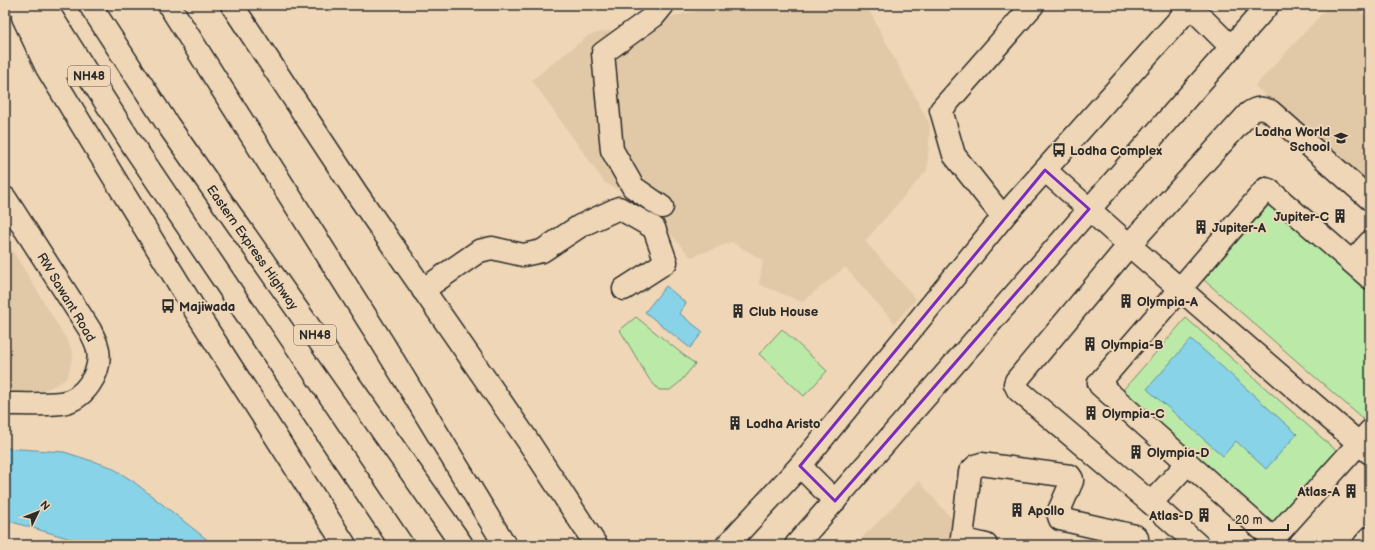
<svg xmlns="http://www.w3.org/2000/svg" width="1375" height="550" font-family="'Balsamiq Sans',sans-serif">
<rect width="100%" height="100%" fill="#eed6b6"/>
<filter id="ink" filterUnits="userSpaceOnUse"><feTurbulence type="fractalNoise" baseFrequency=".025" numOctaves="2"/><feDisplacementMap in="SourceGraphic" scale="8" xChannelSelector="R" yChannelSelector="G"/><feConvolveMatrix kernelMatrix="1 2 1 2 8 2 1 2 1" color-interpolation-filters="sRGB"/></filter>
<g filter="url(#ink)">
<g fill="#e1c8a6">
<path d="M724,5H866L930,125L927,170L865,241L916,299L895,323L845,267L802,302L759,284L763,260L732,242L691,257L641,201L605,183L532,80L589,35Z"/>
<path d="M1330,5H1353L1370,21V191L1255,86Z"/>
<path d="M5,238L69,344L73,354L68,376L63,381L56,385L41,391L5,392Z"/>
<path d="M919,481L974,545H855Z"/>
</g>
<g fill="#bbe9a7" stroke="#738a69">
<path d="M1274,199L1370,283V425L1204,280Z"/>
<path d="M636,317L695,364L680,382L670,390H659L649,379L620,330Z"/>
<path d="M1186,318L1339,453L1270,531L1117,397Z"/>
<path d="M782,329L827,371L804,396L759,354Z"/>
</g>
<g fill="#88d3e8" stroke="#63909c">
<path d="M666,286L686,303L679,313L703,332L690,348L645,312Z"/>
<path d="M1191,339L1297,434L1266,469L1236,441L1223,456L1147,389Z"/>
<path d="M5,448L64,452L111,467L134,482L214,545H92L5,520Z"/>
</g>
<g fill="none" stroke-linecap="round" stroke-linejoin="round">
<defs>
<g id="street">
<path d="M232,5L357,194L526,438L596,545"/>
<path d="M1190,6L1231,47"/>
<path d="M23,17L47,68L198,315L345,545"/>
<path d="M1045,170L1129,245L1370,453"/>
<path d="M5,198L90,330C93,337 97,343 98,350C102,373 84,400 61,403C43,405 23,404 5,404"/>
<path d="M662,207L633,187L612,150L603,53L654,16L663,5"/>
<path d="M1003,217L954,155L941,110L1033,5"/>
<path d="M1352,262L1370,242"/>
<path d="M1370,278L1269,190L1266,189L1099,383L1100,385L1272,538L1275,537L1370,431"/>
<path d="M423,290L479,251L492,248L523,255L542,251L580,226L619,208L654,228L666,262L624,289"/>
<path d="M800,466L835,501"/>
<path d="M1151,503L1187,464"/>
<path d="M727,545L800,466L1003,217L1192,5"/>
<path d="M796,545L1268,5"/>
<path d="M986,545L964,540L962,537L970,472L976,466L981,464L1070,476L1072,479V481L1058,513L1060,519L1135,536L1137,538L1136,545"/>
<path d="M1198,545L1151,503L1018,390L1015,384L1016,381L1129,245L1249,113C1257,107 1261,108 1270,111L1370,199"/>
<path d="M1364,545L1370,538"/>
</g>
<g id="highway">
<path d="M19,5L69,67"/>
<path d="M44,5L134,147L402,545"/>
<path d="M90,5L168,125L462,545"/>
<path d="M169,5L382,342L505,545"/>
</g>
</defs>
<use href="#street" stroke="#2b2b2b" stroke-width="25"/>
<use href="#highway" stroke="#2b2b2b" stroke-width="25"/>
<use href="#street" stroke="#eed6b6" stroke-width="22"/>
<use href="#highway" stroke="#eed6b6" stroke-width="22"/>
</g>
</g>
<path fill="none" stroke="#7b2cbf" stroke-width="3" stroke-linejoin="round" d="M1045,170L1089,209L835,501L800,466Z"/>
<defs>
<symbol id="school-bare" viewBox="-9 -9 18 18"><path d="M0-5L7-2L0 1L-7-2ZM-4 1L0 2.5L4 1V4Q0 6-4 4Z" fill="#2b2b2b" stroke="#eed6b6" stroke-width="2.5" paint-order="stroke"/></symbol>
<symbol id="bus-bare" viewBox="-9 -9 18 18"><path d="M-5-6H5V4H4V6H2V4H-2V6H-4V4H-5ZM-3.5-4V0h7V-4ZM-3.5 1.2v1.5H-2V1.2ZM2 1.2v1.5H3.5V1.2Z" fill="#2b2b2b" stroke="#eed6b6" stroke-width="2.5" paint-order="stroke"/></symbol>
<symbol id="building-bare" viewBox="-9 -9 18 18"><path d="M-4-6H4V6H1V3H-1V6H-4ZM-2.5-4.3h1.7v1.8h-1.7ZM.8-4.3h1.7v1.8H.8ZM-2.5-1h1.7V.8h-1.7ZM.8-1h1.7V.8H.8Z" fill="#2b2b2b" stroke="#eed6b6" stroke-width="2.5" paint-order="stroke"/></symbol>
</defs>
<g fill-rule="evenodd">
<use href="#school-bare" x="1331" y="128" width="20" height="20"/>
<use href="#bus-bare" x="1049" y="140" width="20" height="20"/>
<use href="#building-bare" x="1330" y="206" width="20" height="20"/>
<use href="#building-bare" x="1191" y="217" width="20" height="20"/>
<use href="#building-bare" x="1116" y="291" width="20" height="20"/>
<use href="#bus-bare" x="158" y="296" width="20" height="20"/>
<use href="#building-bare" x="728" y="301" width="20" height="20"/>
<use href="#building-bare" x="1080" y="334" width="20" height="20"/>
<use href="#building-bare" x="1081" y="403" width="20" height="20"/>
<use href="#building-bare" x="725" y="413" width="20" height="20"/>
<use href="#building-bare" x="1126" y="442" width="20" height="20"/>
<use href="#building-bare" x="1341" y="481" width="20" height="20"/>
<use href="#building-bare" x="1007" y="500" width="20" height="20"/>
<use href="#building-bare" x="1194" y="505" width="20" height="20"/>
</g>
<g text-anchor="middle" stroke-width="4" stroke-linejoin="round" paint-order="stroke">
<g fill="#eed6b6" stroke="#665e55" stroke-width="1">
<rect x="68" y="66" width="42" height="20" rx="3"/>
<rect x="294" y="325" width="42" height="20" rx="3"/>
</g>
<g font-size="12" font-weight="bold" fill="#2b2b2b">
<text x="89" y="80">NH48</text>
<text x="315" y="339">NH48</text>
</g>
<g font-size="13" font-weight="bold" fill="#2b2b2b" stroke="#eed6b6" text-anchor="start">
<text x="1330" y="136" text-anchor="end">Lodha World<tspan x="1330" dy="15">School</tspan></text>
<text x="1070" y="155">Lodha Complex</text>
<text x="1329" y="221" text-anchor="end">Jupiter-C</text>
<text x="1212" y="232">Jupiter-A</text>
<text x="1137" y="306">Olympia-A</text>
<text x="179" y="311">Majiwada</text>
<text x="749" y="316">Club House</text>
<text x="1101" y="349">Olympia-B</text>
<text x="1102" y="418">Olympia-C</text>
<text x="746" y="428">Lodha Aristo</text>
<text x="1147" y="457">Olympia-D</text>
<text x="1340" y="496" text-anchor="end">Atlas-A</text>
<text x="1028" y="515">Apollo</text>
<text x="1193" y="520" text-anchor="end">Atlas-D</text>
</g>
<g font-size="13" fill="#2b2b2b" stroke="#eed6b6">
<text transform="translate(253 247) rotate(55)" y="5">Eastern Express Highway</text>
<text transform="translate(67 297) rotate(59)" y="5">RW Sawant Road</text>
</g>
</g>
<rect width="1375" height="550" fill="none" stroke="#eed6b6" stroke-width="20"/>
<rect x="10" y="10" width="1355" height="530" fill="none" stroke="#2b2b2b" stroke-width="1.5" filter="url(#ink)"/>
<g transform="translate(38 512) rotate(47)" stroke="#eed6b6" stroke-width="3" paint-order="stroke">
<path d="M0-3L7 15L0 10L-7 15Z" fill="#2b2b2b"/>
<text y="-6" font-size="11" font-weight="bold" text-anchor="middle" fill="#2b2b2b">N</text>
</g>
<path d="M1229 524v6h59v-6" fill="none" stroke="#2b2b2b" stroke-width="2"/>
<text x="1235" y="524" font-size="12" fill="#2b2b2b" stroke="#eed6b6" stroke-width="3" paint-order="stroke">20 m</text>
</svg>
